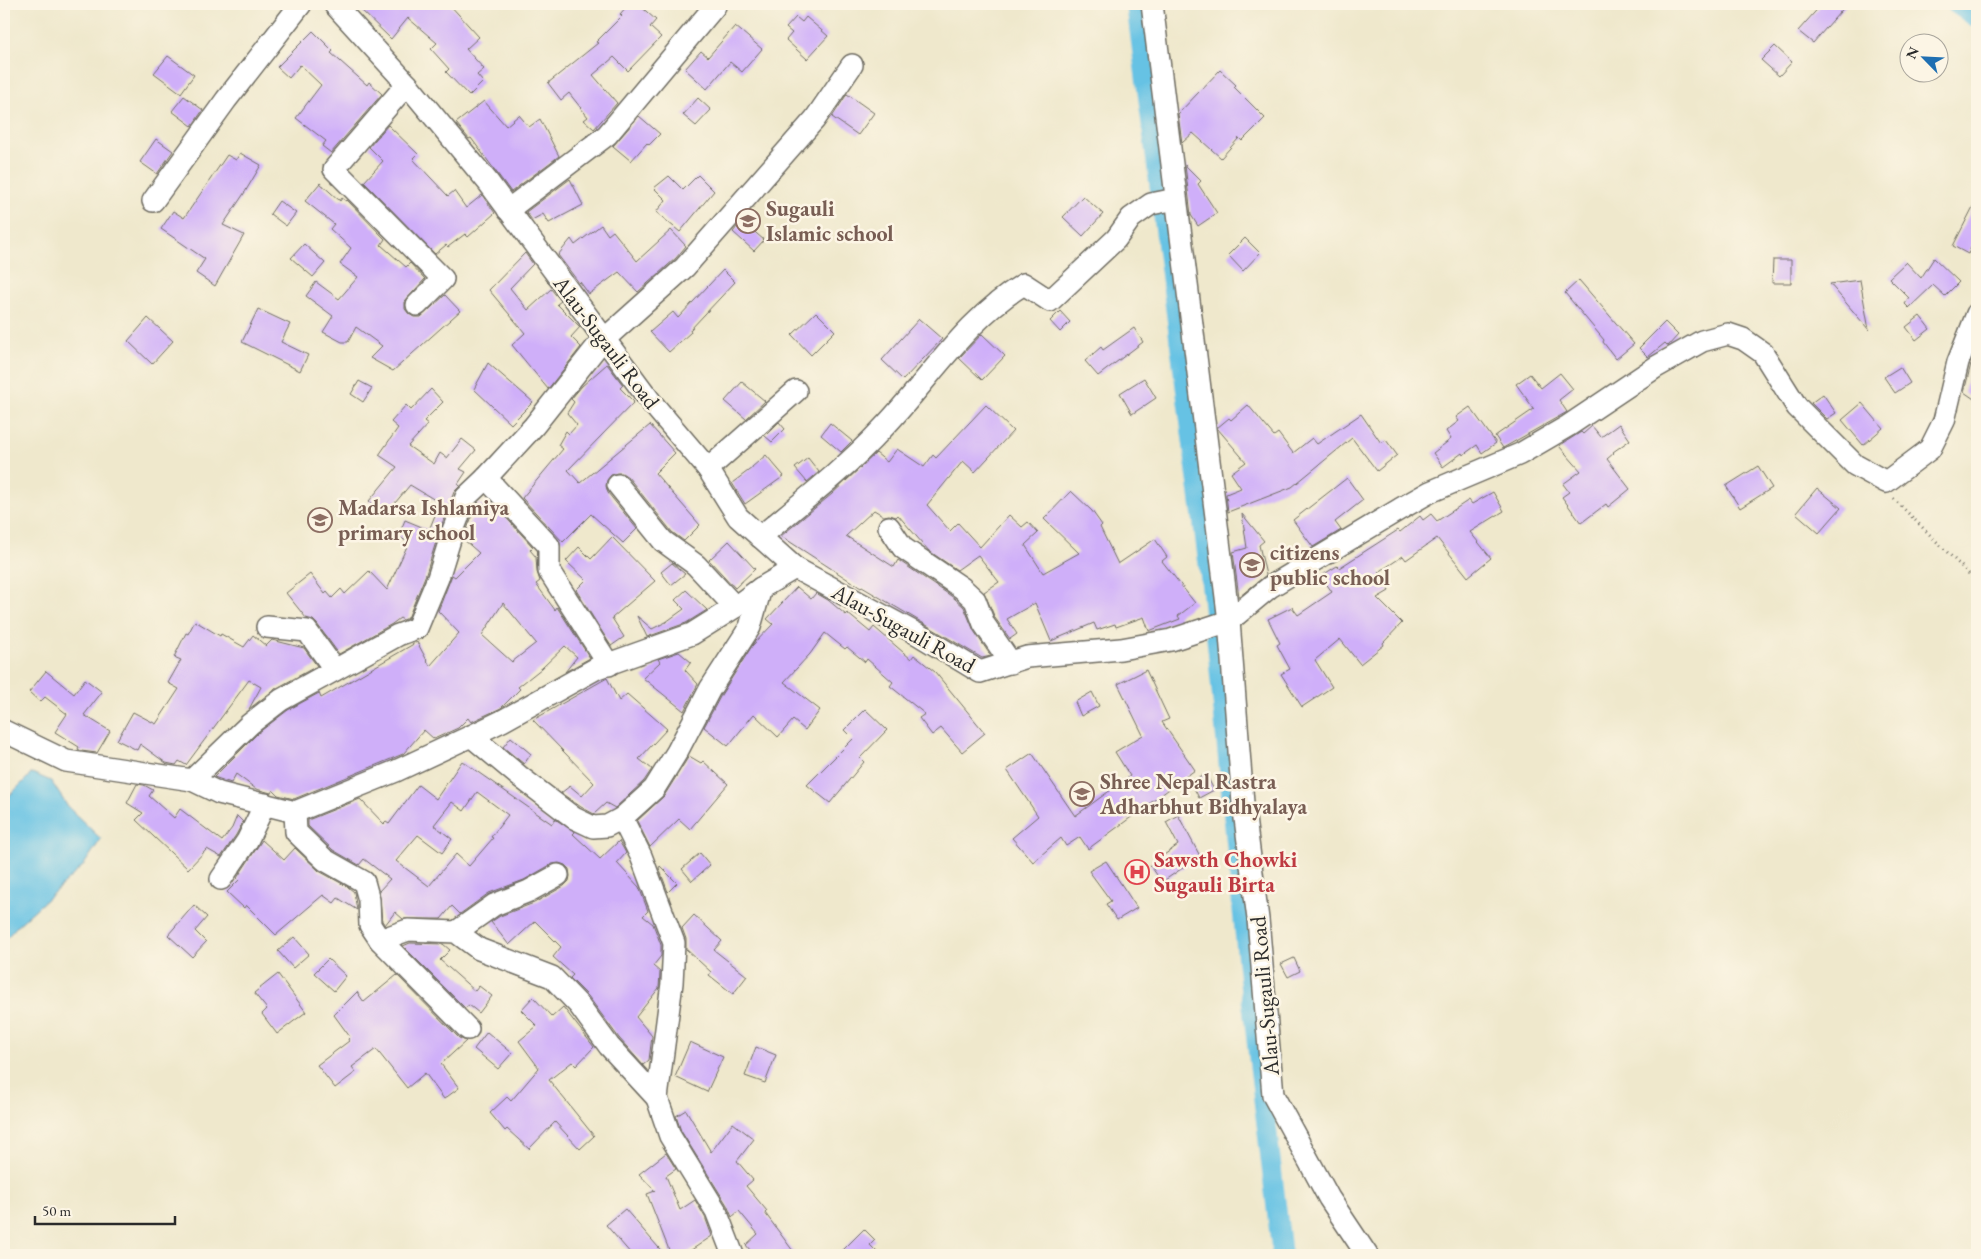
<svg xmlns="http://www.w3.org/2000/svg" width="1981" height="1259" font-family="'EB Garamond',serif">
<rect width="100%" height="100%" fill="#fcf5e5"/>
<filter id="ink" filterUnits="userSpaceOnUse"><feTurbulence type="fractalNoise" baseFrequency=".02" numOctaves="2"/><feDisplacementMap in="SourceGraphic" scale="10" xChannelSelector="R" yChannelSelector="G"/><feConvolveMatrix kernelMatrix="1 2 1 2 8 2 1 2 1" color-interpolation-filters="sRGB"/></filter>
<filter id="wash" filterUnits="userSpaceOnUse"><feTurbulence type="fractalNoise" baseFrequency=".0096" numOctaves="4" result="noise"/><feDisplacementMap in="SourceGraphic" scale="20" xChannelSelector="R" yChannelSelector="G"/><feGaussianBlur stdDeviation="1.12" result="paint"/><feColorMatrix in="noise" values="0 0 0 0 0 0 0 0 0 0 0 0 0 0 0 0 0 1.4 0 .05"/><feComposite in="paint" operator="in"/></filter>
<g filter="url(#wash)">
<rect width="100%" height="100%" fill="#efe8cc"/>
<path fill="#66c2e4" stroke="#487688" d="M32,773L51,781L68,807L101,839L83,866L17,926L4,941V801Z"/>
<g fill="none" stroke-linecap="round" stroke-linejoin="round">
<g stroke="#66c2e4" stroke-width="20">
<path d="M1136,4L1212,592L1249,978L1282,1255"/>
<path d="M1956,4L1977,18"/>
</g>
</g>
<g id="blocks">
<g fill="#cfaff9" fill-rule="evenodd">
<path d="M355,4H449L479,37L466,49L484,69L477,75L483,82L469,96L446,72L449,69L431,49L437,43L408,18L391,39Z"/>
<path d="M629,4H638L656,20L650,27L661,37L628,71L614,57L593,75L617,103L594,129L584,120L588,117L569,93L561,100L548,83L598,43L596,42L622,16L620,14Z"/>
<path d="M1822,4H1847L1813,43L1798,31Z"/>
<path d="M796,17L802,22L806,17L828,36L807,59L786,40L792,33L786,28Z"/>
<path d="M735,26L762,49L742,72L730,62L707,89L685,69L701,51L708,57Z"/>
<path d="M313,31L333,51L331,53L367,85L369,82L382,94L331,153L322,146L326,141L296,118L321,85L300,65L289,78L277,67Z"/>
<path d="M1775,46L1792,62L1779,76L1761,60Z"/>
<path d="M168,56L194,75L181,93L154,73Z"/>
<path d="M1220,70L1236,85L1234,87L1265,118L1242,141L1239,138L1221,158L1193,133L1182,143L1178,114Z"/>
<path d="M847,94L874,113L858,135L832,117Z"/>
<path d="M184,96L203,110L192,126L172,111Z"/>
<path d="M698,98L711,110L696,126L683,115Z"/>
<path d="M484,101L506,126L519,115L529,127L540,119L559,156L511,192L471,138L469,139L456,123Z"/>
<path d="M639,116L660,134L649,145L647,143L631,161L613,146Z"/>
<path d="M388,125L418,154L413,159L448,196L454,191L466,208L482,195L495,213L468,237L465,234L448,247L446,245L435,254L364,182L383,161L369,147Z"/>
<path d="M156,139L173,151L157,174L140,162Z"/>
<path d="M240,153L261,165L245,192L223,225L244,235L215,286L196,273L205,259L161,229L173,211L184,218L227,155L236,160Z"/>
<path d="M1185,165L1201,181L1198,184L1217,213L1198,226L1191,215Z"/>
<path d="M698,175L714,191L680,232L656,212L666,200L654,188L669,176L683,190Z"/>
<path d="M570,179L583,205L549,223L543,214L532,220L526,212Z"/>
<path d="M320,183L340,201L342,198L346,201L347,200L385,239L381,245L406,267L410,263L425,279L405,301V309L409,314L414,317H421L445,295L460,311L393,371L370,358L382,346L356,327L348,342H342L323,332L333,316L306,296L316,282L339,299L358,277L340,264L351,248L330,229L334,224L305,201Z"/>
<path d="M1083,196L1103,214L1083,236L1063,217Z"/>
<path d="M1977,199V235L1968,254L1953,246Z"/>
<path d="M279,201L296,213L286,226L270,214Z"/>
<path d="M742,221L764,240L754,251L733,232Z"/>
<path d="M601,225L608,235L613,231L637,261L671,230L686,246L676,258L638,292L619,272L589,294L580,282L579,283L558,255L571,239L575,245Z"/>
<path d="M1245,238L1260,253L1243,271L1228,255Z"/>
<path d="M304,244L325,263L313,277L291,258Z"/>
<path d="M525,253L533,264L510,288L528,310L551,289L561,301L557,304L580,327L571,337L581,347L548,389L512,345L525,333L489,290Z"/>
<path d="M1934,258L1959,282L1945,296L1933,285L1909,308L1905,304L1909,298L1889,278L1906,262L1921,278Z"/>
<path d="M1773,260H1791V283H1772Z"/>
<path d="M723,270L735,282L690,330L691,332L669,352L650,332L673,312L678,318Z"/>
<path d="M1579,280L1634,344L1616,359L1603,342L1604,340L1565,293Z"/>
<path d="M1860,280L1869,330L1830,284Z"/>
<path d="M258,309L290,324L281,342L308,355L300,371L242,342Z"/>
<path d="M1060,311L1070,322L1060,332L1050,321Z"/>
<path d="M816,312L835,331L811,355L792,335Z"/>
<path d="M1920,316L1930,329L1916,340L1906,327Z"/>
<path d="M148,318L173,341L152,364L128,341Z"/>
<path d="M919,319L942,339L903,380L882,360Z"/>
<path d="M1665,322L1678,335L1668,346L1665,343L1648,357L1639,348Z"/>
<path d="M1134,328L1143,342L1098,376L1085,361L1101,347L1103,350Z"/>
<path d="M982,334L1005,356L982,380L959,358Z"/>
<path d="M488,363L533,402L511,424L474,389Z"/>
<path d="M607,364L623,385L620,388L634,402L568,470L580,483L650,425L675,453L655,473L700,525L684,541L672,532L628,477L622,473H617L611,475L607,480L606,486L608,493L637,529L623,543L591,514L563,542L522,498L563,449L558,445L566,431L569,434L577,425L567,413L574,402L571,399L582,386Z"/>
<path d="M1971,364L1977,369V401L1964,392Z"/>
<path d="M1900,367L1910,383L1895,393L1884,377Z"/>
<path d="M1560,373L1573,389L1559,400L1567,412L1503,448L1495,436L1534,409L1516,384L1530,374L1541,388Z"/>
<path d="M1144,378L1156,398L1132,414L1120,393Z"/>
<path d="M359,381L372,388L363,402L351,394Z"/>
<path d="M742,382L765,401L746,419L725,401Z"/>
<path d="M431,389L443,402L424,421L428,424L408,446L434,464L440,453L447,458L462,439L476,450L460,469L466,472L458,484L460,486L454,492L440,529L426,574L408,618L403,620L400,618L392,624L339,654L317,624L313,620L306,618L286,593L310,574L325,594L327,592L332,598L341,589L345,594L369,571L387,590L409,542L398,537L405,520L429,530L440,503L410,485L385,515L369,501L397,467L379,455L398,428L391,422L406,405L411,410Z"/>
<path d="M1823,394L1836,413L1827,419L1811,403Z"/>
<path d="M1862,403L1883,428L1863,445L1842,420Z"/>
<path d="M986,405L1013,431L975,472L963,461L927,505L950,531L958,523L980,547L1009,515L1022,527L1028,522L1038,533L1025,545L1043,573L1079,553L1044,519L1071,491L1092,511L1102,525L1100,527L1118,564L1155,539L1167,557L1162,561L1195,603L1178,616L1180,619L1149,631L1144,617L1116,627L1115,624L1097,630L1094,623L1051,641L1035,603L1007,619L1017,634L1010,639L995,618L984,592L999,582L978,555L957,570L929,551L898,515L896,517L889,515L884,516L874,510L846,536L894,567L898,560L954,598L964,607L974,631L991,656L982,658L862,587L861,588L781,536L832,494L876,453L887,462L897,449L924,467L933,455L936,458Z"/>
<path d="M1248,405L1274,436L1278,433L1293,453L1312,438L1317,444L1361,414L1381,443L1386,440L1397,455L1377,471L1352,438L1292,487L1228,512L1226,494L1241,488L1231,473L1246,462L1217,428L1229,418L1231,420Z"/>
<path d="M1470,407L1496,443L1482,453L1477,445L1463,455L1462,453L1443,467L1433,453L1451,439L1446,431L1459,421L1456,417Z"/>
<path d="M779,422L785,429L772,442L765,436Z"/>
<path d="M830,423L852,441L841,452L821,435Z"/>
<path d="M1619,424L1630,440L1613,452L1614,453L1607,459L1630,489L1608,507L1606,504L1581,523L1562,497L1569,492L1563,484L1581,471L1559,446L1581,432L1583,434L1592,426L1601,437Z"/>
<path d="M766,455L784,476L745,504L732,483L752,468V467Z"/>
<path d="M808,458L819,472L807,482L795,468Z"/>
<path d="M1758,466L1772,488L1740,508L1726,486Z"/>
<path d="M1347,478L1363,500L1335,522L1341,530L1313,547L1293,520Z"/>
<path d="M1817,488L1841,508L1819,533L1796,513Z"/>
<path d="M1493,492L1504,511L1470,532L1491,558L1468,577L1437,538L1406,560L1403,556L1379,572L1389,591L1377,598L1402,623L1383,643L1384,645L1360,664L1340,639L1315,660L1332,687L1302,707L1281,674L1290,669L1277,645L1280,643L1268,619L1292,607L1298,615L1332,592L1321,576L1337,566L1339,568L1398,530L1400,532L1420,516L1423,520L1431,514L1437,521L1469,500L1472,504Z"/>
<path d="M489,499L533,547L530,550L536,557L537,572L540,581L536,584L555,610L557,607L590,658L565,672L577,657L565,646L542,668L518,687L520,689L501,708L471,722L468,718L458,728L434,739L424,730L403,754L294,799L278,795L273,790L271,793L256,789L236,774L231,783L214,777L258,733L288,710L319,693L321,698L417,642L430,666L459,633L438,611L452,575L455,577L479,553L463,539L477,504L478,502L482,506ZM503,603L536,643L512,662L482,635Z"/>
<path d="M1242,514L1264,541L1259,545L1266,575L1239,597L1233,552L1247,548Z"/>
<path d="M612,537L655,581L612,618L624,637L611,646L576,590L586,580L566,561L579,547L591,559Z"/>
<path d="M729,541L755,569L735,588L709,560Z"/>
<path d="M672,563L685,574L671,585L661,572Z"/>
<path d="M797,587L811,599L816,593L828,600L846,615L847,613L870,632L874,627L911,659L914,655L935,672L985,733L962,752L941,728L932,735L919,718L925,714L890,686L893,682L867,659L865,662L847,647L845,649L825,633L810,654L784,682L820,710L805,730L793,720L778,737L754,714L728,746L704,727L721,695L752,646L773,624L767,619Z"/>
<path d="M686,590L707,610L686,623L647,637L637,616L652,629L666,622L684,609L675,600Z"/>
<path d="M195,621L220,636L221,634L244,647L253,635L266,646L272,640L304,648L317,666L275,689L249,709L261,687L249,680L186,765L179,761L176,765L166,763L140,744L137,750L117,740L133,712L156,724L179,689L168,683L181,660L174,657L186,633L188,634Z"/>
<path d="M679,652L691,662L685,670L698,684L684,711L643,678L660,662L658,659Z"/>
<path d="M1146,670L1169,719L1162,722L1195,770L1088,849L1080,837L1066,846L1061,838L1033,862L1012,838L1038,816L1007,770L1032,753L1075,816L1130,776L1115,752L1143,735L1118,684Z"/>
<path d="M46,671L74,694L85,679L102,692L84,715L110,731L97,753L81,751L78,749L79,747L55,732L67,714L45,697L40,702L29,692Z"/>
<path d="M607,678L619,701L627,694L667,729L639,759L652,769L644,781L615,808L606,803L594,814L581,807L561,793L570,786L582,796L594,783L533,720Z"/>
<path d="M1092,692L1099,706L1081,716L1075,702Z"/>
<path d="M865,709L887,730L860,758L864,762L830,803L807,785L853,739L844,730Z"/>
<path d="M511,737L531,754L524,764L503,747Z"/>
<path d="M689,756L701,763L703,761L728,784L690,829L679,819L650,847L637,821L664,796Z"/>
<path d="M462,761L552,824L555,819L575,832L573,834L600,859L619,841L626,853L617,863L639,887L648,911L643,916L653,924L661,945V956L653,966L660,972L659,988L636,1017L652,1036L649,1060L643,1065L619,1038L588,996L570,978L573,975L553,957L561,947L535,921L509,945L491,922L500,916L534,903L564,886L569,881L570,876L569,869L565,865L559,863L552,864L524,880L489,893L460,914L452,906L441,919H403L395,912L385,925L382,921L379,891L390,879L364,859L359,865L333,850L308,826V820L360,799L384,824L386,822L389,824L418,785L436,799ZM477,792L508,815L491,837L493,838L469,866L456,854L429,886L396,861L418,835L442,853L452,839L434,825L452,802L464,811Z"/>
<path d="M1206,774L1214,790L1199,798L1191,782Z"/>
<path d="M137,784L144,785L153,790L149,796L174,818L180,809L222,841L232,828L237,816L243,822L236,835L221,857L207,849L188,869L136,820L143,813L127,803Z"/>
<path d="M1178,815L1200,856L1162,882L1150,865L1178,845L1166,822Z"/>
<path d="M262,840L284,860L295,848L319,871L348,887L354,892L357,910L338,898L334,903L323,895L276,935L246,905L244,908L227,892L239,880L237,878Z"/>
<path d="M700,853L710,865L692,881L682,869Z"/>
<path d="M1106,861L1137,908L1117,920L1106,904L1111,901L1089,871Z"/>
<path d="M660,866L677,883L668,892L659,868Z"/>
<path d="M194,905L207,917L195,931L206,942L192,957L168,935Z"/>
<path d="M694,915L722,941L714,950L747,976L733,994L709,975L711,972L686,949V939L682,928Z"/>
<path d="M294,937L309,954L293,968L278,951Z"/>
<path d="M410,943L443,944L450,950L440,960L475,991L479,986L492,996L479,1013L469,1005L465,1008L403,946Z"/>
<path d="M1294,958L1300,971L1288,977L1281,964Z"/>
<path d="M328,959L346,976L334,991L314,973Z"/>
<path d="M278,974L306,1012L277,1034L262,1014L267,1009L254,993Z"/>
<path d="M397,975L459,1038L466,1041L441,1064L459,1088L444,1099L425,1073L407,1088L376,1049L352,1067L356,1072L335,1088L317,1065L349,1041L348,1039L350,1037L334,1015L357,992L364,1002Z"/>
<path d="M533,997L552,1017L563,1007L594,1047L576,1066L572,1062L549,1080L594,1136L580,1149L555,1122L529,1149L507,1129L505,1131L490,1113L507,1097L511,1101L539,1068L519,1041L537,1026L521,1010Z"/>
<path d="M487,1032L512,1053L498,1069L474,1049Z"/>
<path d="M690,1042L723,1057L707,1092L675,1077Z"/>
<path d="M756,1047L776,1055L765,1083L745,1076Z"/>
<path d="M686,1110L711,1152L733,1123L754,1139L737,1161L753,1180L746,1186L767,1211L765,1213L796,1255H754L746,1245L758,1234L739,1211L732,1217L727,1205L681,1131L676,1116Z"/>
<path d="M666,1153L676,1169L666,1176L680,1210L695,1200L705,1217L712,1236L684,1255H671L647,1194L655,1191L639,1174Z"/>
<path d="M625,1209L665,1255H632L606,1225Z"/>
<path d="M864,1229L875,1240L870,1245L880,1255H838Z"/>
</g>
</g>
</g>
<g filter="url(#ink)">
<use href="#blocks" fill-opacity="0" stroke="#706d63" stroke-width="1"/>
<g fill="none" stroke-linecap="round" stroke-linejoin="round">
<defs>
<g id="minor">
<path d="M334,4L407,84L488,182L651,402L708,469L738,517L795,568L919,635L980,672L1027,657L1121,649L1171,640L1229,621L1243,803L1258,919L1273,1095L1329,1198L1367,1255"/>
<path d="M1152,4L1229,621"/>
<path d="M407,84L334,169L443,279L417,305"/>
<path d="M153,201L226,100L301,4"/>
<path d="M508,210L607,135L715,6"/>
<path d="M708,469L796,391"/>
<path d="M486,478L549,546V571L609,665"/>
<path d="M618,485L663,541L696,565L735,607"/>
<path d="M889,527L903,548L962,588L975,600L984,624L1011,663"/>
<path d="M760,537C802,502 846,468 883,428C930,379 966,319 1024,284L1050,301L1116,239L1131,218L1151,204L1176,199"/>
<path d="M1229,621L1270,587L1400,509L1430,492L1520,454L1568,426L1656,367L1702,341L1728,334L1743,339L1763,353L1797,407L1855,465L1886,482L1930,449L1944,421L1958,362L1977,314"/>
<path d="M267,627L307,631L335,670"/>
<path d="M4,731L66,761L192,780L219,793L295,812L396,771L471,736L502,721L597,668L692,634L735,607L761,588L795,568"/>
<path d="M471,736L519,776L574,818L593,827L607,826L622,818L654,789L677,752L710,689L750,627L761,588"/>
<path d="M192,780L250,724L281,700L398,635L417,628L438,578L452,533L466,497L486,478L534,426L599,344L685,267L815,119L852,65"/>
<path d="M295,812L296,832L325,860L364,882L369,900L370,925L380,940L408,930L456,932L479,949L552,977L579,1005L609,1046L657,1098"/>
<path d="M622,818L641,856L674,943L672,983L657,1098L670,1136L716,1211L733,1255"/>
<path d="M221,879L247,841L265,804"/>
<path d="M456,932L494,905L529,891L558,875"/>
<path d="M380,940L468,1029"/>
</g>
</defs>
<use href="#minor" stroke="#706d63" stroke-width="24"/>
<path stroke="#706d63" stroke-width="3" stroke-dasharray="1 4" stroke-linecap="butt" d="M1894,499L1977,582"/>
<use href="#minor" stroke="#fff" stroke-width="21"/>
</g>
</g>
<defs>
<symbol id="school-ring" viewBox="-11 -11 22 22"><circle r="9.5" fill="#fcf5e5" stroke="#8d6e63" stroke-width="1.5"/><path d="M0-5L7-2L0 1L-7-2ZM-4 1L0 2.5L4 1V4Q0 6-4 4Z" fill="#8d6e63"/></symbol>
<symbol id="hospital-ring" viewBox="-11 -11 22 22"><circle r="9.5" fill="#fcf5e5" stroke="#e0444e" stroke-width="1.5"/><path d="M-5-5h3v3.5h4V-5h3V5h-3V1.5h-4V5h-3Z" fill="#e0444e"/></symbol>
</defs>
<g fill-rule="evenodd">
<use href="#school-ring" x="734" y="207" width="28" height="28"/>
<use href="#school-ring" x="306" y="506" width="28" height="28"/>
<use href="#school-ring" x="1238" y="551" width="28" height="28"/>
<use href="#school-ring" x="1068" y="780" width="28" height="28"/>
<use href="#hospital-ring" x="1123" y="858" width="28" height="28"/>
</g>
<g text-anchor="middle" stroke-width="5" stroke-linejoin="round" paint-order="stroke">
<g font-size="22" font-weight="bold" fill="#785e54" stroke="#fcf5e5" text-anchor="start">
<text x="766" y="216">Sugauli<tspan x="766" dy="25">Islamic school</tspan></text>
<text x="338" y="515">Madarsa Ishlamiya<tspan x="338" dy="25">primary school</tspan></text>
<text x="1270" y="560">citizens<tspan x="1270" dy="25">public school</tspan></text>
<text x="1100" y="789">Shree Nepal Rastra<tspan x="1100" dy="25">Adharbhut Bidhyalaya</tspan></text>
</g>
<g font-size="22" fill="#2b2b2b" stroke="#fcf5e5">
<text transform="translate(607 342) rotate(53)" y="8">Alau-Sugauli Road</text>
<text transform="translate(904 628) rotate(29)" y="8">Alau-Sugauli Road</text>
<text transform="translate(1264 996) rotate(-95)" y="8">Alau-Sugauli Road</text>
</g>
<g font-size="22" font-weight="bold" fill="#be3a42" stroke="#fcf5e5" text-anchor="start">
<text x="1154" y="867">Sawsth Chowki<tspan x="1154" dy="25">Sugauli Birta</tspan></text>
</g>
</g>
<rect width="1981" height="1259" fill="none" stroke="#fcf5e5" stroke-width="20"/>
<g transform="translate(1924 58) rotate(294)"><circle r="24" fill="#fcf5e5" stroke="#a8a49b"/>
<path d="M0-4L9 19L0 12L-9 19Z" fill="#1f6fb2"/>
<text y="-8" font-size="14" font-weight="bold" text-anchor="middle" fill="#2b2b2b">N</text>
</g>
<path d="M35 1216v8h140v-8" fill="none" stroke="#2b2b2b" stroke-width="2.5"/>
<text x="42" y="1216" font-size="15" fill="#2b2b2b" stroke="#fcf5e5" stroke-width="4" paint-order="stroke">50 m</text>
</svg>
